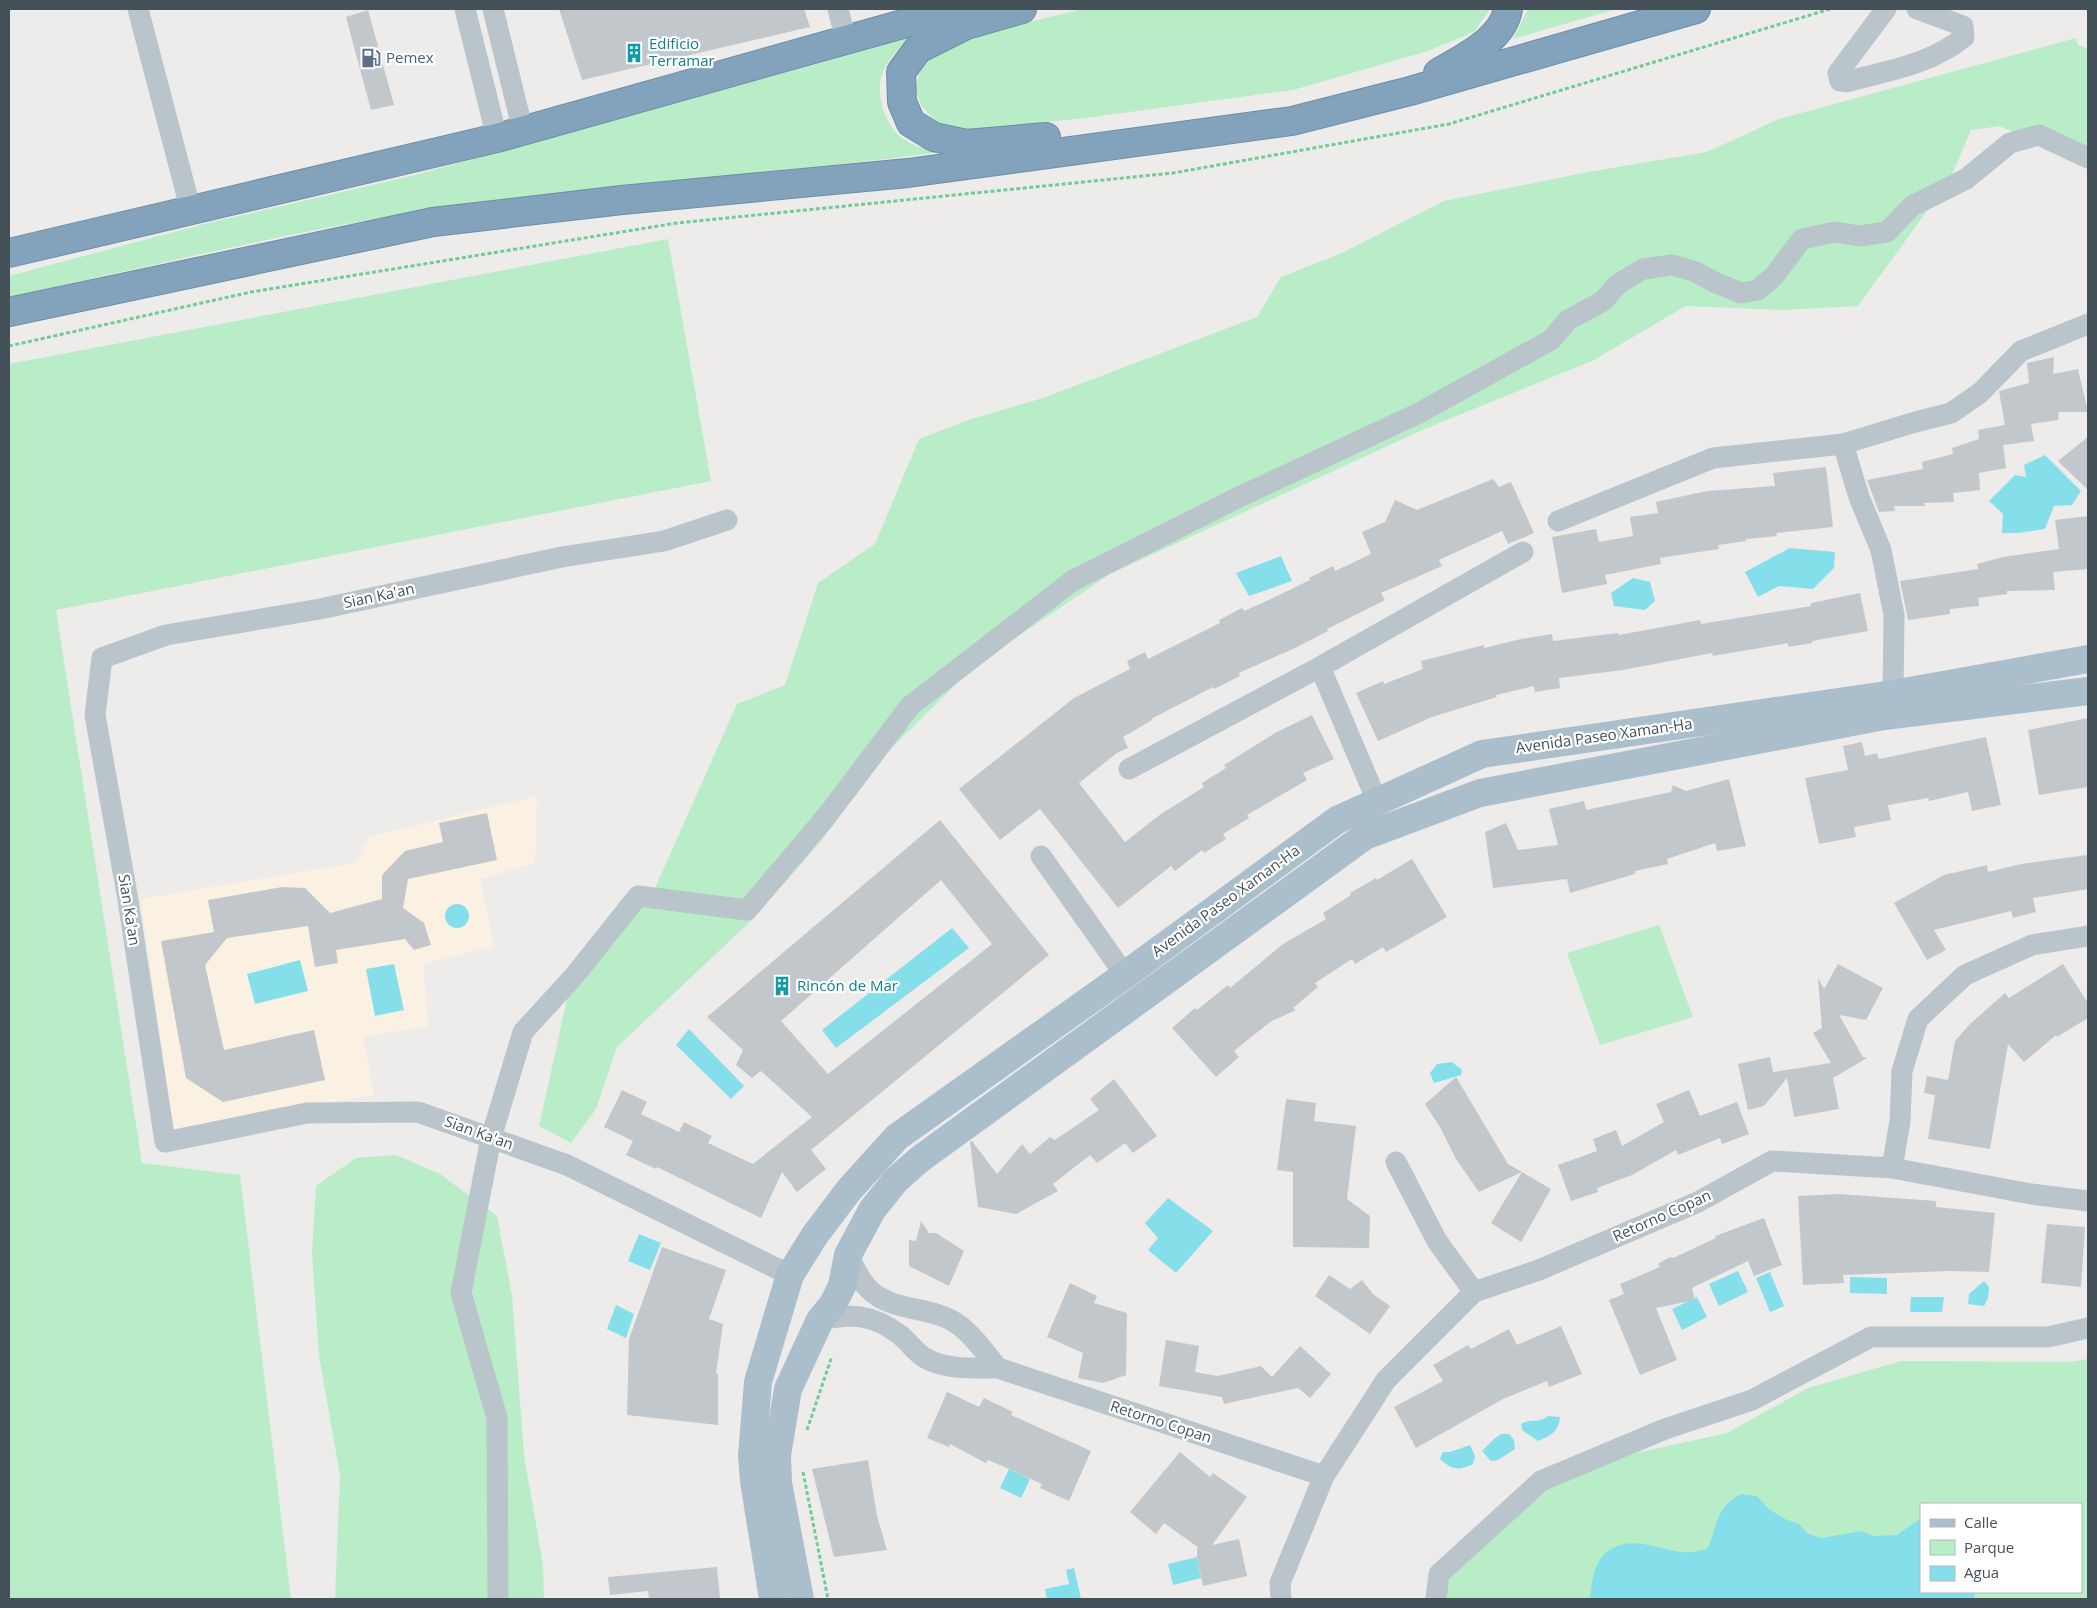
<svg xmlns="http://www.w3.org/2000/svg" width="2097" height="1608" font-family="'Open Sans',sans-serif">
<rect width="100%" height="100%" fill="#eeebeb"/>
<path fill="#fbf1e2" d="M537,796L535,863L480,879L494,946L423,964L428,1026L363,1037L374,1095L173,1129L141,899L354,863L369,837Z"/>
<g fill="#b8edc7" fill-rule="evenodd">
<path d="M1084,9H1490L1474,32L1428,51L1293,90L1085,118L970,130L936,122L921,105L915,88L920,71L927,59L978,34Z"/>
<path d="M1528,9H1616L1513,39Z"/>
<path d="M912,34C887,62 872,74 884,112C887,121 894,133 902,138C907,141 913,145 919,147C927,149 935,146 941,152C784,173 626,182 469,204C315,225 161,264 9,297V276L204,224L415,175L828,61Z"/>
<path d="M2076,38L2078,45L2088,49V168L2000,126L1971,130L1950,179L1858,306L1783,310L1686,306L1592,361L1422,430L1110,574L977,664L882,757L822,840L753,919L617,1047L596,1109L571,1143L539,1126L569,990L651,897L737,704L785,685L818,583L875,544L919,439L968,420L1043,398L1257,317L1281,277L1342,253L1444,201L1588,172L1707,152L1779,119Z"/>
<path d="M668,239L711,481L56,610L142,1163L240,1175L291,1599H9V364Z"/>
<path d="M1659,925L1693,1017L1600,1045L1567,953Z"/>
<path d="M396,1155L440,1174L497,1216L512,1296L524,1455L543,1565L544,1599H335L340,1475L319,1356L312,1253L316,1186L356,1158Z"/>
<path d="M2088,1359V1599H1439L1464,1546L1526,1498L1627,1455L1727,1433L1808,1388L1901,1361L2069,1362ZM1921,1504H2081V1592H1921Z"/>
</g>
<g fill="#84dfeb">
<path d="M2045,455L2081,491L2072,505L2054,506L2045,529L2018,533H2002L2003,514L1989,501L2015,475L2026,477L2024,465Z"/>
<path d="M1790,548L1835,552L1834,568L1813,589L1779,586L1758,597L1745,572Z"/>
<path d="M1281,556L1292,581L1249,596L1236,573Z"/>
<path d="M1633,578L1650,582L1655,601L1645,610L1614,606L1611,593Z"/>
<circle cx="457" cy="916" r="12"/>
<path d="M952,928L969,948L836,1048L822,1030Z"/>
<path d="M300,960L308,991L255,1004L247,974Z"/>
<path d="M394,964L404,1010L375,1016L366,969Z"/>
<path d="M689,1029L744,1086L731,1099L676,1045Z"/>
<path d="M1452,1062L1462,1070L1461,1075L1434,1083L1430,1073L1437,1064Z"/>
<path d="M1168,1198L1213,1231L1176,1273L1148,1250L1158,1238L1145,1223Z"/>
<path d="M639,1234L661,1243L650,1270L628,1261Z"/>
<path d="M1738,1271L1748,1292L1719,1306L1709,1284Z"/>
<path d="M1770,1272L1784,1306L1770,1312L1756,1278Z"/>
<path d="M1850,1277L1887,1278V1294L1850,1293Z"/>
<path d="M1984,1281L1989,1287L1988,1298L1984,1306L1968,1304L1969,1294Z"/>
<path d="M1697,1297L1707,1317L1682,1330L1672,1309Z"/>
<path d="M1911,1297H1944L1942,1312H1910Z"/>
<path d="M616,1305L634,1314L626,1338L607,1329Z"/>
<path d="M1548,1416L1560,1417C1559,1431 1551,1436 1538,1441L1522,1430L1521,1424C1531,1418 1538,1424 1548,1416Z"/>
<path d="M1502,1434H1509L1514,1440L1515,1449L1498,1460L1491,1461L1482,1451L1495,1438Z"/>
<path d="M1470,1445L1475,1456L1473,1464C1459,1471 1452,1470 1440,1459L1443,1452H1450Z"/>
<path d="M1009,1469L1030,1479L1021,1498L1000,1488Z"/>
<path d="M1741,1494L1757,1496L1769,1509L1785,1519L1799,1524L1807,1533L1821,1538L1862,1531L1873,1536L1897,1535L1921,1518V1592H1974V1599H1590C1592,1579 1594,1556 1615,1547C1646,1533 1676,1563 1708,1548C1717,1525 1717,1506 1741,1494Z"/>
<path d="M1197,1557L1201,1578L1173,1585L1168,1564Z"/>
<path d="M1074,1568L1081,1599H1047L1045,1589L1069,1584L1066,1570Z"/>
</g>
<g fill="#c2c7cb" fill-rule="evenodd">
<path d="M559,9H804L810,27L582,80Z"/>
<path d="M368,10L394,105L371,110L346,17Z"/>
<path d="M2054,357L2053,374L2078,369L2088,412H2059L2058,420L2031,424L2034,441L2003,445L2006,468L1979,473L1980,490L1953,493L1954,502L1924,503L1925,506H1894L1895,511L1879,512L1867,480L1923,469L1922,462L1953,454L1952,448L1979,439L1978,430L2005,425L1999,391L2029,383L2027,363Z"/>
<path d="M2088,437V490L2058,461Z"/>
<path d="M1826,467L1833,527L1776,533L1777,536L1746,539V541L1718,545L1719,549L1660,558L1661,564L1605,575L1607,584L1562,593L1552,537L1596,529L1599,542L1633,536L1630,517L1658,513L1656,502L1707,491L1775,486L1773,473Z"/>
<path d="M1493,479L1499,487L1511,482L1534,533L1508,544L1502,531L1439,560L1442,566L1381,593L1385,600L1327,629L1328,631L1297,647L1239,673L1240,676L1214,689L1213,687L1151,719L1152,720L1123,737L1128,748L1117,753L1079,783L1125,842L1161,814L1204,787L1202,783L1226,768L1224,765L1275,733L1312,715L1334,759L1303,773L1307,780L1247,815L1249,818L1223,834L1226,839L1204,853L1202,850L1175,871L1171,866L1118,908L1040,809L1000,840L959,789L1074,698L1130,669L1127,661L1145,652L1148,659L1220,623L1219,620L1242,608L1244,611L1273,598L1310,580L1309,578L1333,566L1335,571L1371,554L1362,532L1385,522L1395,500L1417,510Z"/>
<path d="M2088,516V569L2053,572L2055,590L2007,591V594L1978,598L1979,606L1950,609V614L1908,620L1900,581L1978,569L1977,564L2003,557L2059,549L2055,520Z"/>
<path d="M1860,593L1868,631L1812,641V643L1788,647V643L1713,656L1712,653L1623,670L1559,678L1560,688L1535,692L1534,686L1496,695L1497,697L1432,717L1378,741L1356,693L1383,681L1384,684L1423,669L1421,661L1484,645V648L1521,639L1552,634L1553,641L1618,633L1619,635L1700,620L1701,624L1811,606V603Z"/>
<path d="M2088,718V787L2039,795L2028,730Z"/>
<path d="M1986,737L2001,805L1972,811L1968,792L1929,801L1928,798L1888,805L1891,820L1854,827L1856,837L1819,844L1805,778L1848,770L1843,746L1862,742L1865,756L1877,753L1879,759Z"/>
<path d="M1729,779L1746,846L1717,851L1715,843L1667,859L1668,864L1635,871V874L1570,893L1567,879L1493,888L1485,832L1506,823L1518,850L1558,845L1549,809L1584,801L1586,810L1671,792L1673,785L1686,791Z"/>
<path d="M487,813L497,860L408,879L403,908L424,923L431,945L414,950L405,939L336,950L338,963L315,967L308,926L227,938L205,965L224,1050L314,1030L325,1080L223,1102L186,1078L161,941L214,932L208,900L282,887L305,888L330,913L382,899V875L405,851L443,842L439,823Z"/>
<path d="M940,820L1049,955L811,1150L826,1169L797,1192L782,1172L761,1218L657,1167L656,1169L626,1155L633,1141L604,1127L622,1090L647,1102L641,1114L679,1132L684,1122L712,1136L708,1143L753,1164L812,1117L761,1071L752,1078L736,1065L743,1050L707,1017ZM941,880L992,944L828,1074L781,1021Z"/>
<path d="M2087,855L2088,889L2033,898L2036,912L2013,918L2011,911L1934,930L1946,950L1927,960L1894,903L1944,875L1987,865L1988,872L2021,864Z"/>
<path d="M1412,859L1447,917L1386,952L1383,947L1355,964L1352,959L1315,983L1318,987L1293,1008L1296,1010L1270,1022L1234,1051L1239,1057L1216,1077L1172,1028L1195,1008L1197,1010L1228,985L1230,988L1283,944L1326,919L1323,913L1351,895L1350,893L1376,878L1377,880Z"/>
<path d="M1838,964L1883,988L1866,1020L1839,1015L1863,1057L1867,1058L1833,1078L1839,1109L1794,1117L1787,1078L1764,1106L1748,1110L1738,1064L1770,1057L1773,1072L1831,1063L1813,1033L1822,1028L1818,978L1824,989Z"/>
<path d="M2063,964L2088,1003V1018L2057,1037L2056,1035L2024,1062L2008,1044L1990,1149L1928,1139L1935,1095L1924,1093L1927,1076L1948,1080L1955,1041L1970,1024L2005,993L2009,998Z"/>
<path d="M1456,1077L1508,1164L1522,1172L1479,1192L1456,1159L1440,1127L1425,1104Z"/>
<path d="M1114,1079L1157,1136L1133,1153L1125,1143L1097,1163L1090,1155L1053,1184L1058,1191L1016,1214L978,1207L970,1142L972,1141L997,1174L1022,1144L1030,1154L1050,1137L1055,1140L1099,1110L1090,1099Z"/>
<path d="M1689,1090L1700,1116L1737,1102L1749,1134L1722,1144L1720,1138L1678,1155L1676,1150L1632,1175L1597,1188L1598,1192L1571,1201L1558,1165L1597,1151L1593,1139L1616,1130L1622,1146L1664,1122L1656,1104Z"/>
<path d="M1286,1099L1316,1103L1314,1121L1356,1126L1347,1199L1370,1216L1369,1248L1293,1247V1172L1277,1170Z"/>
<path d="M1522,1172L1551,1189L1521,1242L1491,1223Z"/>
<path d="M1839,1194L1936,1201V1207L1995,1213L1989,1272L1950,1271L1843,1275L1844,1283L1803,1285L1798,1196Z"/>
<path d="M1764,1218L1782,1265L1754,1276L1748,1261L1692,1288L1695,1300L1656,1308L1677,1360L1640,1375L1609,1300L1624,1294L1620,1284L1660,1267L1658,1264L1670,1257L1673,1258L1716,1238L1715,1236Z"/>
<path d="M921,1221L929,1233H936L964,1251L949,1286L909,1266V1240L916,1241Z"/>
<path d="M2047,1224L2085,1227L2081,1287L2041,1283Z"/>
<path d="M662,1247L726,1270L709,1319L723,1324L716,1374H718V1425L627,1415L629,1339Z"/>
<path d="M1329,1275L1350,1289L1362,1280L1373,1294L1390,1306L1370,1334L1315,1296Z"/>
<path d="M1070,1283L1097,1296L1094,1303L1127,1313L1126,1375L1103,1383L1078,1378L1083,1353L1047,1337Z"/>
<path d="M1561,1326L1582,1374L1549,1387L1547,1381L1503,1399L1416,1448L1394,1407L1443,1381L1433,1365L1468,1345L1471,1349L1509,1329L1517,1345Z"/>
<path d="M1166,1340L1199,1346L1195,1372L1218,1376L1261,1366L1272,1377L1300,1346L1331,1374L1310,1398L1298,1388L1224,1404L1222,1397L1159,1386Z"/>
<path d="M947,1392L979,1407L984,1398L1013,1412L1011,1415L1091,1451L1069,1501L1040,1488L1042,1484L1009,1469L988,1460L986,1463L950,1444L949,1447L927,1438Z"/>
<path d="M1180,1452L1210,1477L1213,1473L1247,1497L1212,1545L1239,1539L1247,1576L1203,1586L1197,1557V1548H1199L1164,1523L1156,1534L1130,1512Z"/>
<path d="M868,1460L877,1516L887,1550L834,1557L812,1469Z"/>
<path d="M717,1567L720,1599H649L648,1591L610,1595L608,1577Z"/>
</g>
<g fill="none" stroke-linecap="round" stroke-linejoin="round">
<defs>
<g id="highway">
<path d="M1022,9L966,25L918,49L901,72L902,102L911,123L934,137L966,144L1046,137"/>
<path d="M1438,73C1463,58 1503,40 1508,9"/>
<path d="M9,253L497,138L956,9"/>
<path d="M9,312L433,222L622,200L908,173L1292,121L1410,91L1696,9"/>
</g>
</defs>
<use href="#highway" stroke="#6d8ea7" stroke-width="30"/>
<g stroke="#70cb95" stroke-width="3" stroke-dasharray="4 2.5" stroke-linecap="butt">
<path d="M9,346L251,292L677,223L1173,173L1449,124L1830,9"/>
<path d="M807,1430L832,1356"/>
<path d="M803,1472L828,1599"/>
</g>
<g stroke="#b9c4cb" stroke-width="21">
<path d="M138,9L191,211"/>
<path d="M465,9L497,138"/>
<path d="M493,9L523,131"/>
<path d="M838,9L846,40"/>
<path d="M1886,9L1838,73L1840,81L1846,82C1886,71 1932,64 1964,37L1963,26L1917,9"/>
<path d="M1843,444L1859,497L1881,550L1894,615L1893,694"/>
<path d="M727,520L664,541L562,557L320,609L166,635L102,658L95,715L127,894L165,1142L307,1113L418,1112L567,1165L790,1275"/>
<path d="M1558,521L1713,458L1843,444L1912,423L1951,413L1980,393L2021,351L2088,324"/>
<path d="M1320,667L1377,801"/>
<path d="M1129,769L1320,667L1523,552"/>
<path d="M1041,856L1125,975"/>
<path d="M1396,1162L1437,1241L1474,1292"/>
<path d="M1892,1168L1900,1121L1902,1071L1918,1019L1965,975L2032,945L2088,936"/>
<path d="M848,1255C855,1268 862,1286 876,1295C901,1312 935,1307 959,1325C974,1336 986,1354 998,1368"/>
<path d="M820,1320C851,1313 873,1314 900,1335C909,1342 915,1352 925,1358C946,1370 975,1368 998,1368L1324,1476"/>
<path d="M498,1599L497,1418L461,1293L491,1138L523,1032L575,975L638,896L747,910L826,817L910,706L1072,581L1237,498L1419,413L1551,340L1568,320L1603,301L1618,284L1643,269L1672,265L1696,272L1714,282L1741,293L1758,290L1774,276L1802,239L1835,232L1860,236L1887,232L1912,206L1966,179L2010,143L2039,135L2088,158"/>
<path d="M1281,1599L1280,1583L1324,1476L1386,1380L1474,1292L1539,1270L1698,1202L1772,1161L1892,1168L2031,1194L2088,1201"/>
<path d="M1436,1599L1439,1574L1541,1481L1665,1429L1752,1400L1871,1337H2048L2088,1328"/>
</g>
<g stroke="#aabecb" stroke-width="28">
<path d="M773,1599L754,1481L752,1456L758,1382L790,1275L815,1235L849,1190L897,1137L1125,975L1337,820L1482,754L1893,694L2088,659"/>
<path d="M800,1599L778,1483L777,1455L788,1389L820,1320L833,1304L842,1286L848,1255L872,1210L896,1180L920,1159L1365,836L1480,793L1884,716L2088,691"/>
</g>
<use href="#highway" stroke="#82a3bb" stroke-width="28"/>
</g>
<defs>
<symbol id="building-bare" viewBox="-9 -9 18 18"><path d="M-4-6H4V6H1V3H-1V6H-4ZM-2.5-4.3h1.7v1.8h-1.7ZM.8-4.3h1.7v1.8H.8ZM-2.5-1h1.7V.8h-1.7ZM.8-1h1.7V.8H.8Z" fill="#0f9aa8" stroke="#fff" stroke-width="2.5" paint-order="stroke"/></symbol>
<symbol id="fuel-bare" viewBox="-9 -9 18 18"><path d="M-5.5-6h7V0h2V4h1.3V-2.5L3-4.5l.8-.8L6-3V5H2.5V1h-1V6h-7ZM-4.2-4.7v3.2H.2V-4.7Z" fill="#5c6f8a" stroke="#fff" stroke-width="2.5" paint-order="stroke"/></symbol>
</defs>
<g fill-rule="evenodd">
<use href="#building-bare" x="620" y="39" width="28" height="28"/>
<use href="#fuel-bare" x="357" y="44" width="28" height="28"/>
<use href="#building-bare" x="768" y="972" width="28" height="28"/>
</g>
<g text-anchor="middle" stroke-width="4.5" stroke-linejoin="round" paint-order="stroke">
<g font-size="15" fill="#0d838f" stroke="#fff" text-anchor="start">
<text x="649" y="49">Edificio<tspan x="649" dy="17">Terramar</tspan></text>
<text x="797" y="991">Rincón de Mar</text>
</g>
<g font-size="15" fill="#4e5e75" stroke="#fff" text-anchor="start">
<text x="386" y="63">Pemex</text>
</g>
<g font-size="15" fill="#445158" stroke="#fff">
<text transform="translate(379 596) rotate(-12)" y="5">Sian Ka'an</text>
<text transform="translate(1604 736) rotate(-8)" y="5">Avenida Paseo Xaman-Ha</text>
<text transform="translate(1226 901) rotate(-36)" y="5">Avenida Paseo Xaman-Ha</text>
<text transform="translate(129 910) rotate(81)" y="5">Sian Ka'an</text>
<text transform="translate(479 1133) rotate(20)" y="5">Sian Ka'an</text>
<text transform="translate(1662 1216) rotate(-24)" y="5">Retorno Copan</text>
<text transform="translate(1161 1422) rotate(18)" y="5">Retorno Copan</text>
</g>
</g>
<rect width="2097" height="1608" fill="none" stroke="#445158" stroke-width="20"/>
<rect x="1920" y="1503" width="162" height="90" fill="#ffffff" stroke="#b4b9bc"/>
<rect x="1930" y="1519" width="25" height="8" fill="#aabecb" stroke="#b4b9bc"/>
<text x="1964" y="1528" font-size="15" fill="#445158">Calle</text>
<rect x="1930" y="1540" width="25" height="15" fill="#b8edc7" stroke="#b4b9bc"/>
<text x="1964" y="1553" font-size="15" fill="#445158">Parque</text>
<rect x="1930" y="1566" width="25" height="15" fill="#84dfeb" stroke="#b4b9bc"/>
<text x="1964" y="1578" font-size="15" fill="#445158">Agua</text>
</svg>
